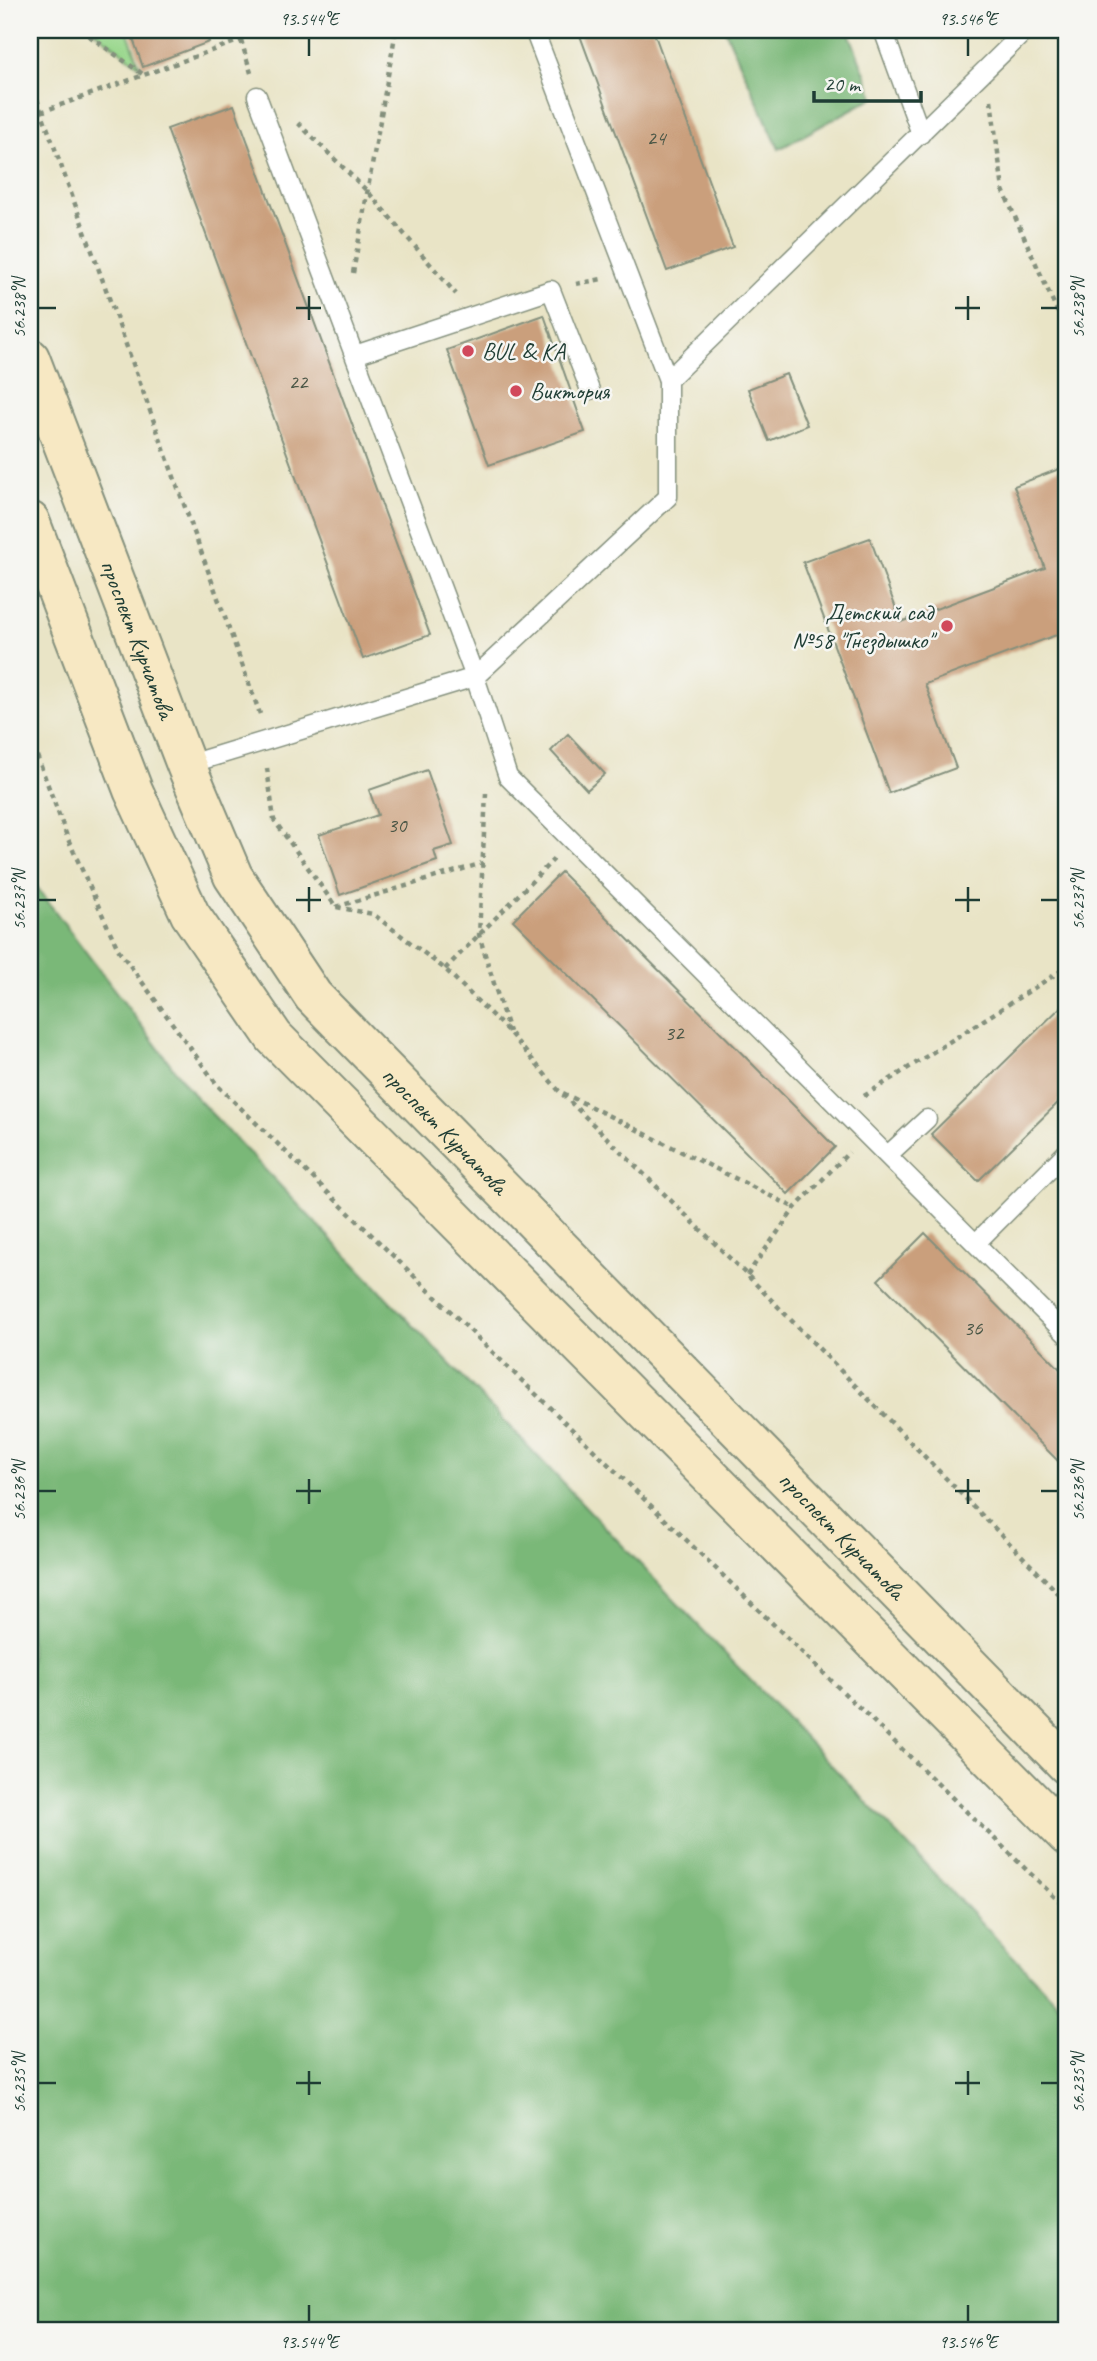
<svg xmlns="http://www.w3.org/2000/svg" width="1097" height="2361" font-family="Caveat,sans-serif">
<rect width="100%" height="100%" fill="#f6f6f2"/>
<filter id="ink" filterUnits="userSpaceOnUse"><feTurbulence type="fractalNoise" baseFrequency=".0143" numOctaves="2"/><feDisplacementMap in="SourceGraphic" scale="14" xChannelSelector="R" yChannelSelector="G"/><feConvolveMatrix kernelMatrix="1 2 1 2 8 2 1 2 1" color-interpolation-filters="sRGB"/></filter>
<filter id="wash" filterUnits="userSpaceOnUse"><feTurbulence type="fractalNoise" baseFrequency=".00686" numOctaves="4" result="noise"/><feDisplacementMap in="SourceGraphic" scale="28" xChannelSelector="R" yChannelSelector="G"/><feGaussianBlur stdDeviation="1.57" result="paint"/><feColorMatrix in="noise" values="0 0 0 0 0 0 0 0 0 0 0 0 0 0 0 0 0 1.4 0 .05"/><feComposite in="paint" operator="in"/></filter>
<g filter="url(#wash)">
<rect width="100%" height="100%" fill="#e9e4c6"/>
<path fill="#99d78c" stroke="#5c8a60" stroke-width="2" d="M93,30H127L140,66Z"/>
<g fill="#7ab878" stroke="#4c7a56" stroke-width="2">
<path d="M725,30H848L874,97L779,149Z"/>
<path d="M30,878L193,1094L1067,2013V2331H30Z"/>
</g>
<g id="blocks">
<g fill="#ca9f7b">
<path d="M130,30H205L209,42L143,67Z"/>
<path d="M578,30H653L733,247L667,271Z"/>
<path d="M234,105L430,635L363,659L167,129Z"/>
<path d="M544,315L585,432L489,465L447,350Z"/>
<path d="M786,374L807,425L769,441L748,389Z"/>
<path d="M1067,466V631L925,684L956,768L889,793L803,562L870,538L901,622L1045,568L1014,486Z"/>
<path d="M568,734L605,774L587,790L551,751Z"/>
<path d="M427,770L453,845L434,851L437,861L340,895L319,835L378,815L369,790Z"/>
<path d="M561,872L835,1147L788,1194L513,920Z"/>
<path d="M1067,1001V1094L978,1181L931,1134Z"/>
<path d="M925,1233L1067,1376V1470L878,1280Z"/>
</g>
</g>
</g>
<g filter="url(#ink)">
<use href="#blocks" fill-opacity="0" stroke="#84907d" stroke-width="2"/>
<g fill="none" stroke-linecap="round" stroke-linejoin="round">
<defs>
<g id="lane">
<path d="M534,30L668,380"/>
<path d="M883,30L921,134"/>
<path d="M1026,30L668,380V497L475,677L508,777L1067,1335"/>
<path d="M355,355L551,290L590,390"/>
<path d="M186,765L475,677L257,96"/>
<path d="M888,1155L927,1119"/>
<path d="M976,1243L1067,1152"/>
</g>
<g id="secondary">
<path id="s1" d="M30,358L186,765L233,876L313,996L1067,1765"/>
<path d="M30,521L133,790L190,914L274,1037L1067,1836"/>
</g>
</defs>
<use href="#lane" stroke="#84907d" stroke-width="21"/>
<use href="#secondary" stroke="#84907d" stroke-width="42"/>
<g stroke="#84907d" stroke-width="4.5" stroke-dasharray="5 5" stroke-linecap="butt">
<path d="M81,30L144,75"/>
<path d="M241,40L251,73"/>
<path d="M30,80L260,714"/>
<path d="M991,100L1003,190L1067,333"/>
<path d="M41,112L241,40L238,30"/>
<path d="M298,123L368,192L456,294"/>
<path d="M353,273L396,30"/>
<path d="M576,284L602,279"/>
<path d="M30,737L68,839L118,949L218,1086L1067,1909"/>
<path d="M267,768L274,820L336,907L373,914L445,969L509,1032L559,1091L747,1275L1067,1602"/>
<path d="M486,793L479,935L509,1032"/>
<path d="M336,907L483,863"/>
<path d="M445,969L554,859"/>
<path d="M563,1093L795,1208"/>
<path d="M864,1096L1067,967"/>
<path d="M747,1275L795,1208L849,1152"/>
</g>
<use href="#lane" stroke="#fff" stroke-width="18"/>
<use href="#secondary" stroke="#f7e8c3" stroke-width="38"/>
</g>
</g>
<path fill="none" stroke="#1f3d34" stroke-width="2.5" d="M309,38V56M968,38V56M309,296V320M968,296V320M38,308H56M296,308H321M955,308H980M1041,308H1058M309,887V912M968,887V912M38,900H56M296,900H321M955,900H980M1041,900H1058M309,1479V1504M968,1479V1504M38,1491H56M296,1491H321M955,1491H980M1041,1491H1058M309,2071V2095M968,2071V2095M38,2083H56M296,2083H321M955,2083H980M1041,2083H1058M309,2305V2322M968,2305V2322"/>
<g fill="#d1495b" stroke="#f6f6f2" stroke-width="2.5">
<circle cx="468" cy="351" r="7"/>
<circle cx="516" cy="391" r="7"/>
<circle cx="947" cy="626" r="7"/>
</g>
<g text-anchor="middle" stroke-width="5" stroke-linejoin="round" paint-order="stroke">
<g font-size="21" fill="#4a5646">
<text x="656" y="145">24</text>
<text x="298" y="389">22</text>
<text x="397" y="832">30</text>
<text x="674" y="1040">32</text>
<text x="973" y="1335">36</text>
</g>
<g font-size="24" fill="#1f3d34" stroke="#f6f6f2" text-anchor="start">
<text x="482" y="359">BUL &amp; KA</text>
<text x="530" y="399">Виктория</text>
<text x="933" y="620" text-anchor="end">Детский сад<tspan x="933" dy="28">№58 "Гнездышко"</tspan></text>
</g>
<g font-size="24" fill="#1f3d34" stroke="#f6f6f2">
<text dy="8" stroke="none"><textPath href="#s1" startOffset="301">проспект Курчатова</textPath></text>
<text dy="8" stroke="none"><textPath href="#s1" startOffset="889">проспект Курчатова</textPath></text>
<text dy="8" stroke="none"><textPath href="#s1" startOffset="1456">проспект Курчатова</textPath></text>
</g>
</g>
<rect width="1097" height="2361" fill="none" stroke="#f6f6f2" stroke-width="77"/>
<path d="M814 91v10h107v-10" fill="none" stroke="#1f3d34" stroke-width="3.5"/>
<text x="824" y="91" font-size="21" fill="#1f3d34" stroke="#f6f6f2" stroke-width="5" paint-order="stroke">20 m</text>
<rect x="38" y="38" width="1020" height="2284" fill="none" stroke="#1f3d34" stroke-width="2.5"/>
<g font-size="18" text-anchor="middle" fill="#1f3d34">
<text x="309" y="25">93.544°E</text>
<text x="968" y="25">93.546°E</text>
<text transform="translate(19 308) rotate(-90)" y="6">56.238°N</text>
<text transform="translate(1078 308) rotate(-90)" y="6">56.238°N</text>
<text transform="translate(19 900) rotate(-90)" y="6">56.237°N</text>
<text transform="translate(1078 900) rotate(-90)" y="6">56.237°N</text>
<text transform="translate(19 1491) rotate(-90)" y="6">56.236°N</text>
<text transform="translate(1078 1491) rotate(-90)" y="6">56.236°N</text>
<text transform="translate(19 2083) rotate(-90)" y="6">56.235°N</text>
<text transform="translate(1078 2083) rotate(-90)" y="6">56.235°N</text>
<text x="309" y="2348">93.544°E</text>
<text x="968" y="2348">93.546°E</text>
</g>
</svg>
